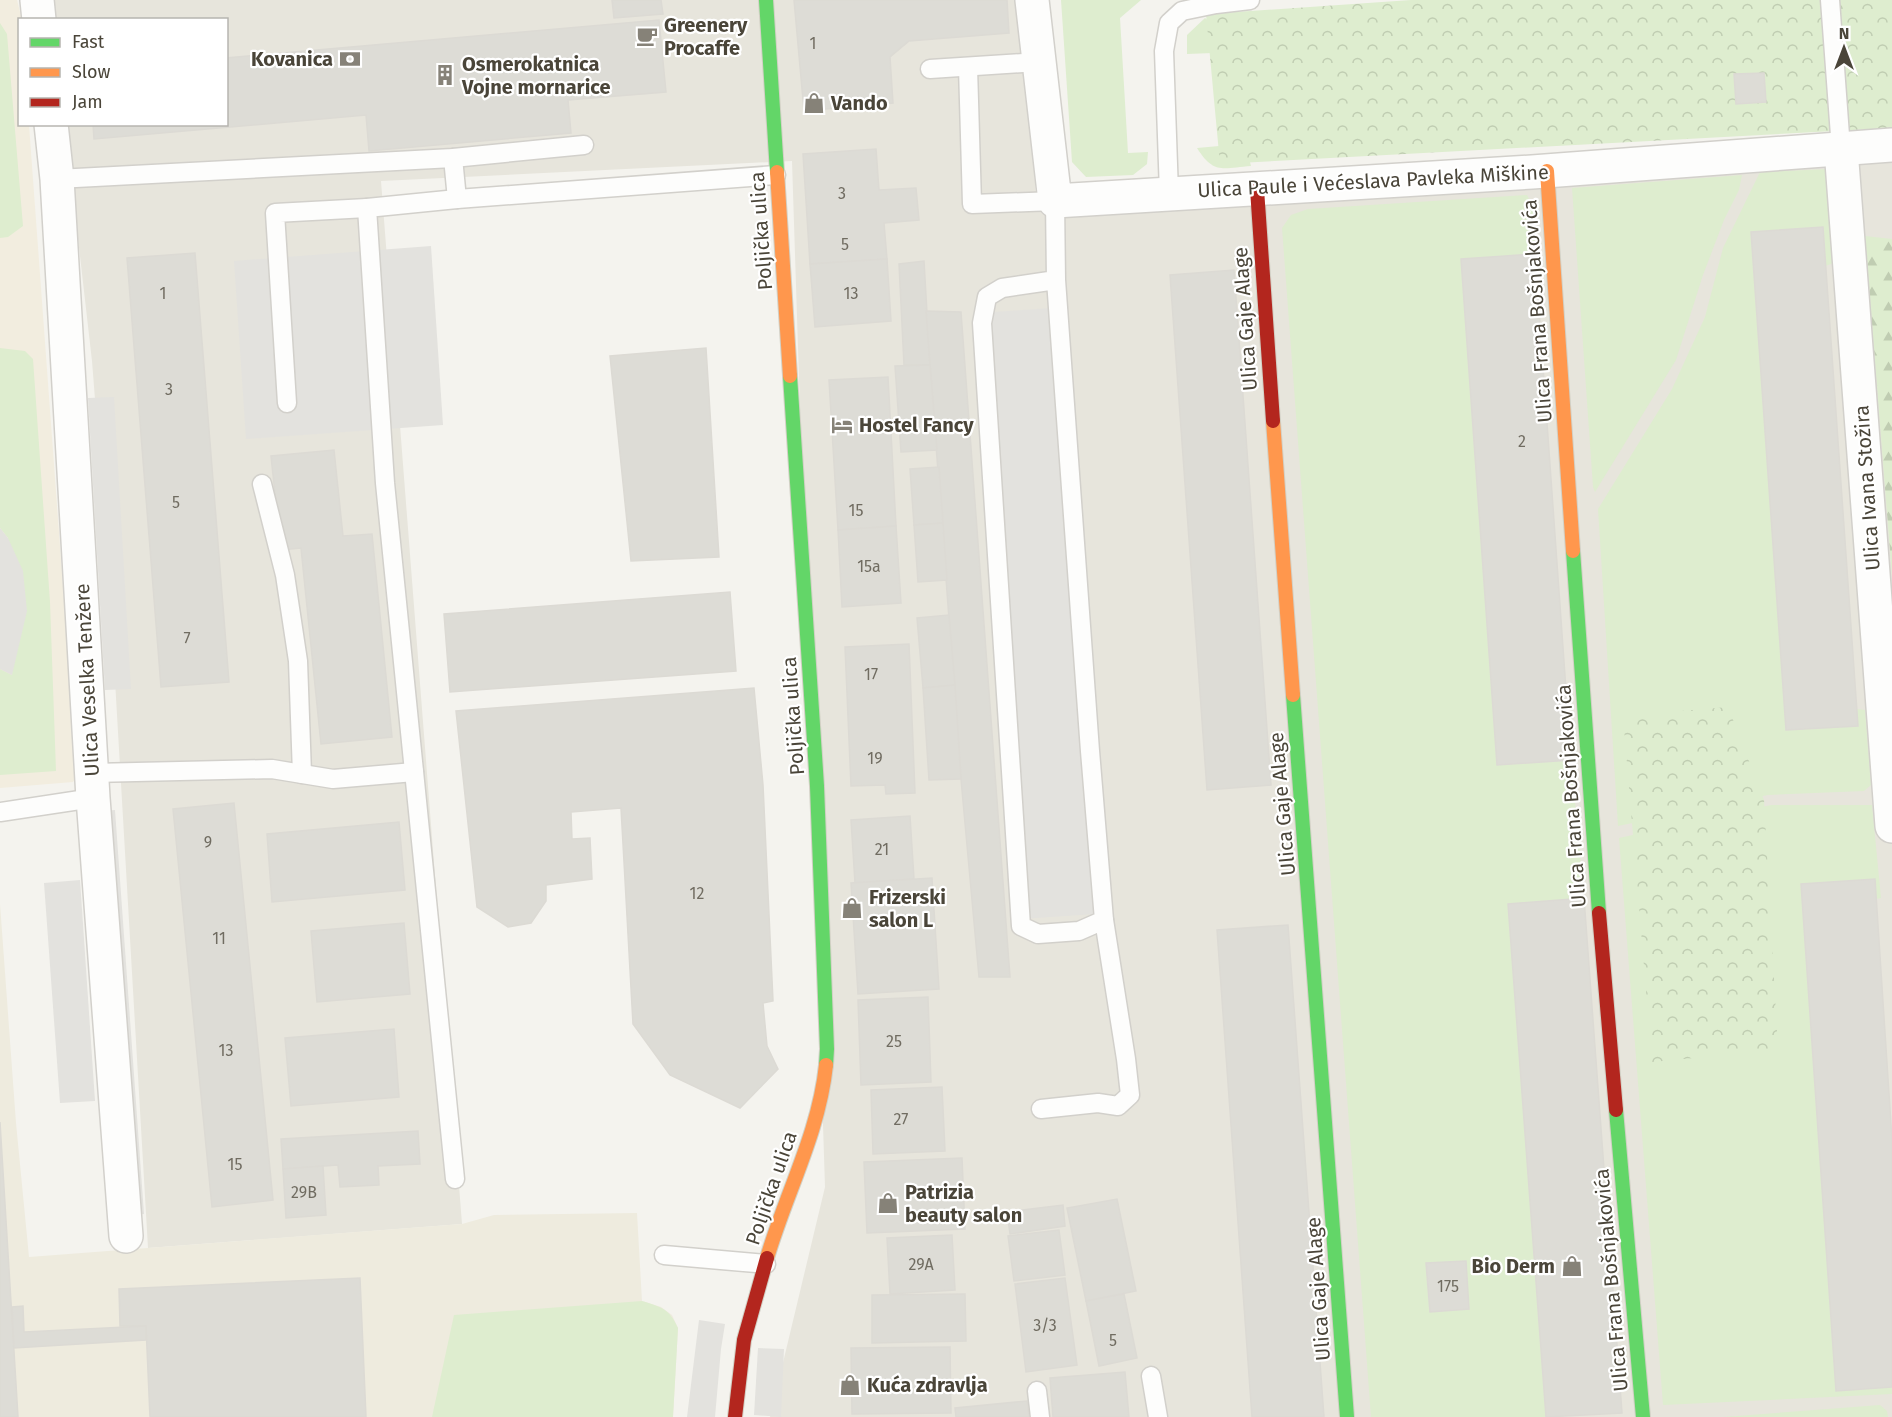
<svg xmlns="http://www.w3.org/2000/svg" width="1892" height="1417" font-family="'Fira Sans',sans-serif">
<defs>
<pattern id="forest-firs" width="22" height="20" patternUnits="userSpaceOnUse" patternTransform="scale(1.5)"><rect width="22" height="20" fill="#deedcf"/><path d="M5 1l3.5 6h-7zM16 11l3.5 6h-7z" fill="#c0cdb2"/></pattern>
<pattern id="park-crowns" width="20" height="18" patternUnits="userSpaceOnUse" patternTransform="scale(1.5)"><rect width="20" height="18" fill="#deedcf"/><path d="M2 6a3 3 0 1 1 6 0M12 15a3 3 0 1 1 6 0" fill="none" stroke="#c0cdb2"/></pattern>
</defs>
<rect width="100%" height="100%" fill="#f4f3ee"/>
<path fill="#e7e5dc" d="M54,0H1021L1037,209L1892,154V1417H770L825,1187L792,161L381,181L462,1224L148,1248L109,577L92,361L65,125L226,124V20H53Z"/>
<path fill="#f2eddf" d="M0,0H17L21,16L22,19L20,20V124L29,125L77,777L73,782L0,788Z"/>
<path fill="#eeebde" d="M0,904L16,1123L29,1257L462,1224L494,1215L637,1213L642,1301L661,1307L672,1315L678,1328L673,1417H0Z"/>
<g fill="#deedcf">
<path d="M1061,0H1141L1120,18L1128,153L1148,152L1147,164L1133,175L1086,177L1072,162Z"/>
<path d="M1205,18L1215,26L1251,166C1223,168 1214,175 1197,148L1219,146L1213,53L1187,54V35Z"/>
<path d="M0,23L7,34L23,226L8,237L0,238Z"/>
<path d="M1829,169L1834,263L1825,266L1822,227L1751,232L1786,730L1858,726L1857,709L1865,710L1871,785L1864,791L1768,795L1618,826L1598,509L1672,389L1705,317L1723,248L1760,172Z"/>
<path d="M1742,175L1739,190L1724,220L1703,275L1676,360L1595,492L1593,487L1572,188Z"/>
<path d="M1527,195L1533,206L1535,254L1461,260L1497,765L1571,760L1584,898L1508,904L1546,1417H1371L1282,228L1291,215L1308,209Z"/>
<path d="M0,348L25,351L33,359L50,602L56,771L0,775V669L12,675L8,538L0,528Z"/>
<path d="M1771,805H1872L1881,898L1876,899L1875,879L1801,884L1836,1391L1892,1387V1394L1663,1405L1619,838Z"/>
<path d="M642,1301C661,1307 669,1308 678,1328L673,1417H432L454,1315Z"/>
<path d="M1880,1405L1887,1411L1888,1417H1723Z"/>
</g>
<path fill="url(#forest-firs)" d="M1865,236L1892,239V576Z"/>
<g fill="url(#park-crowns)">
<path d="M1411,0H1892V128L1220,164L1206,14Z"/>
<path d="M1728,707L1764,800L1778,1050L1652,1062L1623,716Z"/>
</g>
<g fill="#e3e2de">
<path d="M431,246L443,425L246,439L234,261Z"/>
<path d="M1051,308L1094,914L1022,919L978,313Z"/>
<path d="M114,397L131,689L105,690L88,398Z"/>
<path d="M0,528L8,538L23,571L27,611L12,675L0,669Z"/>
<path d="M115,810L144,1214L131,1215L101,811Z"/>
<path d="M80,880L95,1101L60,1103L44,883Z"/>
<path d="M699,1320L725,1324L721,1349L715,1417H687Z"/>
<path d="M758,1348L784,1349L781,1417L754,1415Z"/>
</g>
<g fill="#dddcd6" stroke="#dcdad4" stroke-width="1.5">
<path d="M612,0H661L663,14L614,18Z"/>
<path d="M794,0H1007L1009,33L909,41L890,57L893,103L804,111Z"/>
<path d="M659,20L666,92L568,100L571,133L369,151L366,115L94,139L93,124H226V58Z"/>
<path d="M1764,73L1766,102L1736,104L1734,74Z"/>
<path d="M876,149L879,190L916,188L919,220L884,223L887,259L810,264L803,154Z"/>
<path d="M1823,227L1858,726L1786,730L1751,232Z"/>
<path d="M195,253L229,682L161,687L127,258Z"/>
<path d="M1535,254L1571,760L1497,765L1461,259Z"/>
<path d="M887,259L891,321L815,327L810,264Z"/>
<path d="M924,261L930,365H904L899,264Z"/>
<path d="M1234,270L1271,785L1207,790L1170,275Z"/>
<path d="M926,311L961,312L1010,977H979L961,779Z"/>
<path d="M706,348L719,557L631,561L610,356Z"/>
<path d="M930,365L937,450L901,452L895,366Z"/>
<path d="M888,377L896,526L838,530L829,380Z"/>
<path d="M334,450L343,536L372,534L392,737L321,744L301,548L281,550L271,456Z"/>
<path d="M939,467L943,523L914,525L910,469Z"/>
<path d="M943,523L947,580L918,582L914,525Z"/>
<path d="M896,526L901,603L842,607L838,530Z"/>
<path d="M730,592L736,671L450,692L444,614Z"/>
<path d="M949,615L955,685L923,688L917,618Z"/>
<path d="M909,644L915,793L886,794L885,785L851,786L845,647Z"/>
<path d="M955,685L961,779L929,780L923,688Z"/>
<path d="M754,688L763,785L773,1001L763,1003L767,1046L778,1069L740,1108L670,1075L633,1024L621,808L571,812L572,839L590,838L592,879L546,885V901L531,923L508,927L477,907L456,711Z"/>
<path d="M234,803L273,1200L212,1207L173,809Z"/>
<path d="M910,816L914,879L855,883L851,820Z"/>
<path d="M399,822L405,890L272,902L267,834Z"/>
<path d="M932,878L939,989L858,994L851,883Z"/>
<path d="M1875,879L1892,1140V1387L1836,1391L1801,884Z"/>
<path d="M1584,898L1622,1413L1546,1417L1508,904Z"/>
<path d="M404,923L410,994L317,1002L311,931Z"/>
<path d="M1288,925L1324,1417H1252L1217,930Z"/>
<path d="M928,997L931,1082L861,1085L858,1000Z"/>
<path d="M394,1029L399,1097L291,1106L285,1038Z"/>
<path d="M942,1087L945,1151L873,1154L871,1090Z"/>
<path d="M0,1122L18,1417H0Z"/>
<path d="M418,1131L420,1164L378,1166L379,1185L340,1187L338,1165L283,1169L281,1139Z"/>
<path d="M962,1158L965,1229L867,1233L864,1162Z"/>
<path d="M323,1166L326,1215L286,1218L283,1169Z"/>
<path d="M1117,1199L1136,1291L1086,1301L1067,1208Z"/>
<path d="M1063,1205L1065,1226L1010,1234L1007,1212Z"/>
<path d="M1059,1230L1065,1275L1014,1281L1008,1236Z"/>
<path d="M952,1235L955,1290L890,1294L887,1238Z"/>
<path d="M1466,1261L1469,1309L1430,1312L1426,1263Z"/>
<path d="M360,1278L366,1417H150L146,1326H120L119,1289Z"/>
<path d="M1065,1278L1077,1365L1026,1372L1015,1284Z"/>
<path d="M965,1294L966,1341L872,1343V1295Z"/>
<path d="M1124,1294L1137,1358L1099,1366L1086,1301Z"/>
<path d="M23,1306L24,1332L146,1326V1340L14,1348L12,1307Z"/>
<path d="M950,1347L951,1413L852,1414L851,1348Z"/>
<path d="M1125,1372L1129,1417H1053L1050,1378Z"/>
<path d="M1027,1401L1029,1417H956L955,1408Z"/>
</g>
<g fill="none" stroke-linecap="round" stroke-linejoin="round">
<defs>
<g id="lane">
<path d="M1830,0L1841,149"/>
<path d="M968,67L972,204L1055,201L1056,280L1090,751L1104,920L1079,931L1038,934L1021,926L982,323L987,297L1002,288L1056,280"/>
<path d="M930,69L1038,62"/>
<path d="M453,158L457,199"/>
<path d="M57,179L453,158L584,145"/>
<path d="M1169,193L1164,51L1169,23L1182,11L1216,4L1250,0"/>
<path d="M287,403L275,213L367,208"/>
<path d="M262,484L285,575L298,661L302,774"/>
<path d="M92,773L272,769L333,779L414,772"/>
<path d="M0,812L93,798"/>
<path d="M1041,1109L1098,1103L1118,1106L1130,1095L1126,1059L1104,920"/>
<path d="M455,1179L385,483L367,208L457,199L776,175"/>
<path d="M664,1255L766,1264"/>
<path d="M1151,1376L1158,1417"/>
<path d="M1037,1391L1040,1417"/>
</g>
<g id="street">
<path d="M37,0L39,20"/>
<path d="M1032,0L1055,201L1532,172L1892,145"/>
<path d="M51,124L57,179L93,798L126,1236"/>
<path d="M1841,149L1892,826"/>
</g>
<g id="fast">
<path d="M766,0L777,172"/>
<path d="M790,376L817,786L827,1049L826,1065"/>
<path d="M1573,551L1599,913"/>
<path d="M1293,695L1347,1417"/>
<path d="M1616,1110L1643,1417"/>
</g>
<g id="slow">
<path d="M1547,171L1573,551"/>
<path d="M777,172L790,376"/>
<path d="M1273,421L1293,695"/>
<path d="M767,1258C786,1193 819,1133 826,1065"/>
</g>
<g id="jam">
<path d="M1257,189L1273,421"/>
<path d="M1599,913L1616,1110"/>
<path d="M735,1417L744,1340L767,1258"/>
</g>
</defs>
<use href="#lane" stroke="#d2d0cb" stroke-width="21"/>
<use href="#street" stroke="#d2d0cb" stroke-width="36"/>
<use href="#fast" stroke="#d2d0c5" stroke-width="16"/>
<use href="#slow" stroke="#d2d0c5" stroke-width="16"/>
<use href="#jam" stroke="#d2d0c5" stroke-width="16"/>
<use href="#lane" stroke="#fdfdfc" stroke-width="18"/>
<use href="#street" stroke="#fdfdfc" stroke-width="33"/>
<use href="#fast" stroke="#63d668" stroke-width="14"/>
<use href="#slow" stroke="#ff974d" stroke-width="14"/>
<use href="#jam" stroke="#b3261e" stroke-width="14"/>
</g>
<defs>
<symbol id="cafe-bare" viewBox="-9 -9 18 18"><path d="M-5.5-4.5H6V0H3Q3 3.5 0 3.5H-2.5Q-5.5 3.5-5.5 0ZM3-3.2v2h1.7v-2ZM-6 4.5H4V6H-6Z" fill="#868278" stroke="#fff" stroke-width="2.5" paint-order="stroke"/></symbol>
<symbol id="bank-bare" viewBox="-9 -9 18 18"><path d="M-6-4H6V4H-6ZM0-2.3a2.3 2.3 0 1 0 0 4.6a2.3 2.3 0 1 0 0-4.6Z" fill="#868278" stroke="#fff" stroke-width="2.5" paint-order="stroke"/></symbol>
<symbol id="building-bare" viewBox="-9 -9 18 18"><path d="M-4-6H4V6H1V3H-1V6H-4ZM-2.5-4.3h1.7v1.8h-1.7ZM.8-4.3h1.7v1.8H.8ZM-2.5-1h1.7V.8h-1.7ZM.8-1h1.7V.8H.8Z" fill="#868278" stroke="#fff" stroke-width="2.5" paint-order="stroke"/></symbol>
<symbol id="shop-bare" viewBox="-9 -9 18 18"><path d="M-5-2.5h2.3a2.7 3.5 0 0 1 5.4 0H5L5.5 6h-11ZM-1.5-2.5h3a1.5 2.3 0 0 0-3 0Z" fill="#868278" stroke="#fff" stroke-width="2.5" paint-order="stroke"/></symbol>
<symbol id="hotel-bare" viewBox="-9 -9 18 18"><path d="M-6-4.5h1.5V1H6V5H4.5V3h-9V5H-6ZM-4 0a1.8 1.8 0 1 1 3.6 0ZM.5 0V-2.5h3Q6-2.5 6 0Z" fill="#868278" stroke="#fff" stroke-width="2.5" paint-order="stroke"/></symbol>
</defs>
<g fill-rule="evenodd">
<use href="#cafe-bare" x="632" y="21" width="30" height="30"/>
<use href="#bank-bare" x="335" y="44" width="30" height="30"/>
<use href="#building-bare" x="430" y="60" width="30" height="30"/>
<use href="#shop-bare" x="799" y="88" width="30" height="30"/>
<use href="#hotel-bare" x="827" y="410" width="30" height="30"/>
<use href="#shop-bare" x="837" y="893" width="30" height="30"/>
<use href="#shop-bare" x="873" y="1188" width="30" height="30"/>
<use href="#shop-bare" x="1557" y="1251" width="30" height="30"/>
<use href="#shop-bare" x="835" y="1370" width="30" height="30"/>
</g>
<g text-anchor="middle" stroke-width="4.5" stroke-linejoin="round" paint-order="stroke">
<g font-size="16" fill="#706c61">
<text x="813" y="49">1</text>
<text x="842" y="199">3</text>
<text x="845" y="250">5</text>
<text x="163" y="299">1</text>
<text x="851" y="299">13</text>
<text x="169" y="395">3</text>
<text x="1522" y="447">2</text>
<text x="176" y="508">5</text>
<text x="856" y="516">15</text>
<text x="869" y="572">15a</text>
<text x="187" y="644">7</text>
<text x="871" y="680">17</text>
<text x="875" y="764">19</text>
<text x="208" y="848">9</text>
<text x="882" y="855">21</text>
<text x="697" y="899">12</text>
<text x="219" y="944">11</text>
<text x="894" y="1047">25</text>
<text x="226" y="1056">13</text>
<text x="901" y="1125">27</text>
<text x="235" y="1170">15</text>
<text x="304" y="1198">29B</text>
<text x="921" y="1270">29A</text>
<text x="1448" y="1292">175</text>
<text x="1045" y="1331">3/3</text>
<text x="1113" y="1346">5</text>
</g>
<g font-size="20" font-weight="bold" fill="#4a4539" stroke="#fff" text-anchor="start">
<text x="664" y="32">Greenery<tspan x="664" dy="23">Procaffe</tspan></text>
<text x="333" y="66" text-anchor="end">Kovanica</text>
<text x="462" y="71">Osmerokatnica<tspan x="462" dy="23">Vojne mornarice</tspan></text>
<text x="831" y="110">Vando</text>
<text x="859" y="432">Hostel Fancy</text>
<text x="869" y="904">Frizerski<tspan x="869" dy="23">salon L</tspan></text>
<text x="905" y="1199">Patrizia<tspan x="905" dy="23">beauty salon</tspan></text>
<text x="1555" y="1273" text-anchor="end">Bio Derm</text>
<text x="867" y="1392">Kuća zdravlja</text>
</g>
<g font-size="20" fill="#4a4539" stroke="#fff">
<text transform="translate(1373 181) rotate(-3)" y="7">Ulica Paule i Većeslava Pavleka Miškine</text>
<text transform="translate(761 231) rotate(-94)" y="7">Poljička ulica</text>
<text transform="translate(1537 311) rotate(-94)" y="7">Ulica Frana Bošnjakovića</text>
<text transform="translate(1245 319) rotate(-94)" y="7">Ulica Gaje Alage</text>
<text transform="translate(1867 488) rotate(-94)" y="7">Ulica Ivana Stožira</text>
<text transform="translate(87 680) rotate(-93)" y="7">Ulica Veselka Tenžere</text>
<text transform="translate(793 716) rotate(-94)" y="7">Poljička ulica</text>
<text transform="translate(1571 796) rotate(-94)" y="7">Ulica Frana Bošnjakovića</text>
<text transform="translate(1282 804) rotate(-95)" y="7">Ulica Gaje Alage</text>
<text transform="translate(771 1188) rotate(-71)" y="7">Poljička ulica</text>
<text transform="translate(1611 1280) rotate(-95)" y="7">Ulica Frana Bošnjakovića</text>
<text transform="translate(1318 1289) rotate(-94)" y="7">Ulica Gaje Alage</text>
</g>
</g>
<rect x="18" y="18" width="210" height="108" fill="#ffffff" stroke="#b7b5b0" stroke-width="1.5"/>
<rect x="30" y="38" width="30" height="9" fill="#63d668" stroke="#b7b5b0" stroke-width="1.5"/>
<text x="72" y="48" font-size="18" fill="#4a4539">Fast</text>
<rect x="30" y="68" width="30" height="9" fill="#ff974d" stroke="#b7b5b0" stroke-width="1.5"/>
<text x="72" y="78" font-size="18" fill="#4a4539">Slow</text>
<rect x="30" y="98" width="30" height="9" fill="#b3261e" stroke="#b7b5b0" stroke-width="1.5"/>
<text x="72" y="108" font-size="18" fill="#4a4539">Jam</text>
<g transform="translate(1844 48)" stroke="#ffffff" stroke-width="4.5" paint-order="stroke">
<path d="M0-4.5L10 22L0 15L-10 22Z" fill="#4a4539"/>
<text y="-9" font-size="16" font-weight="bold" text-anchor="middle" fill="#4a4539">N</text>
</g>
</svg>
